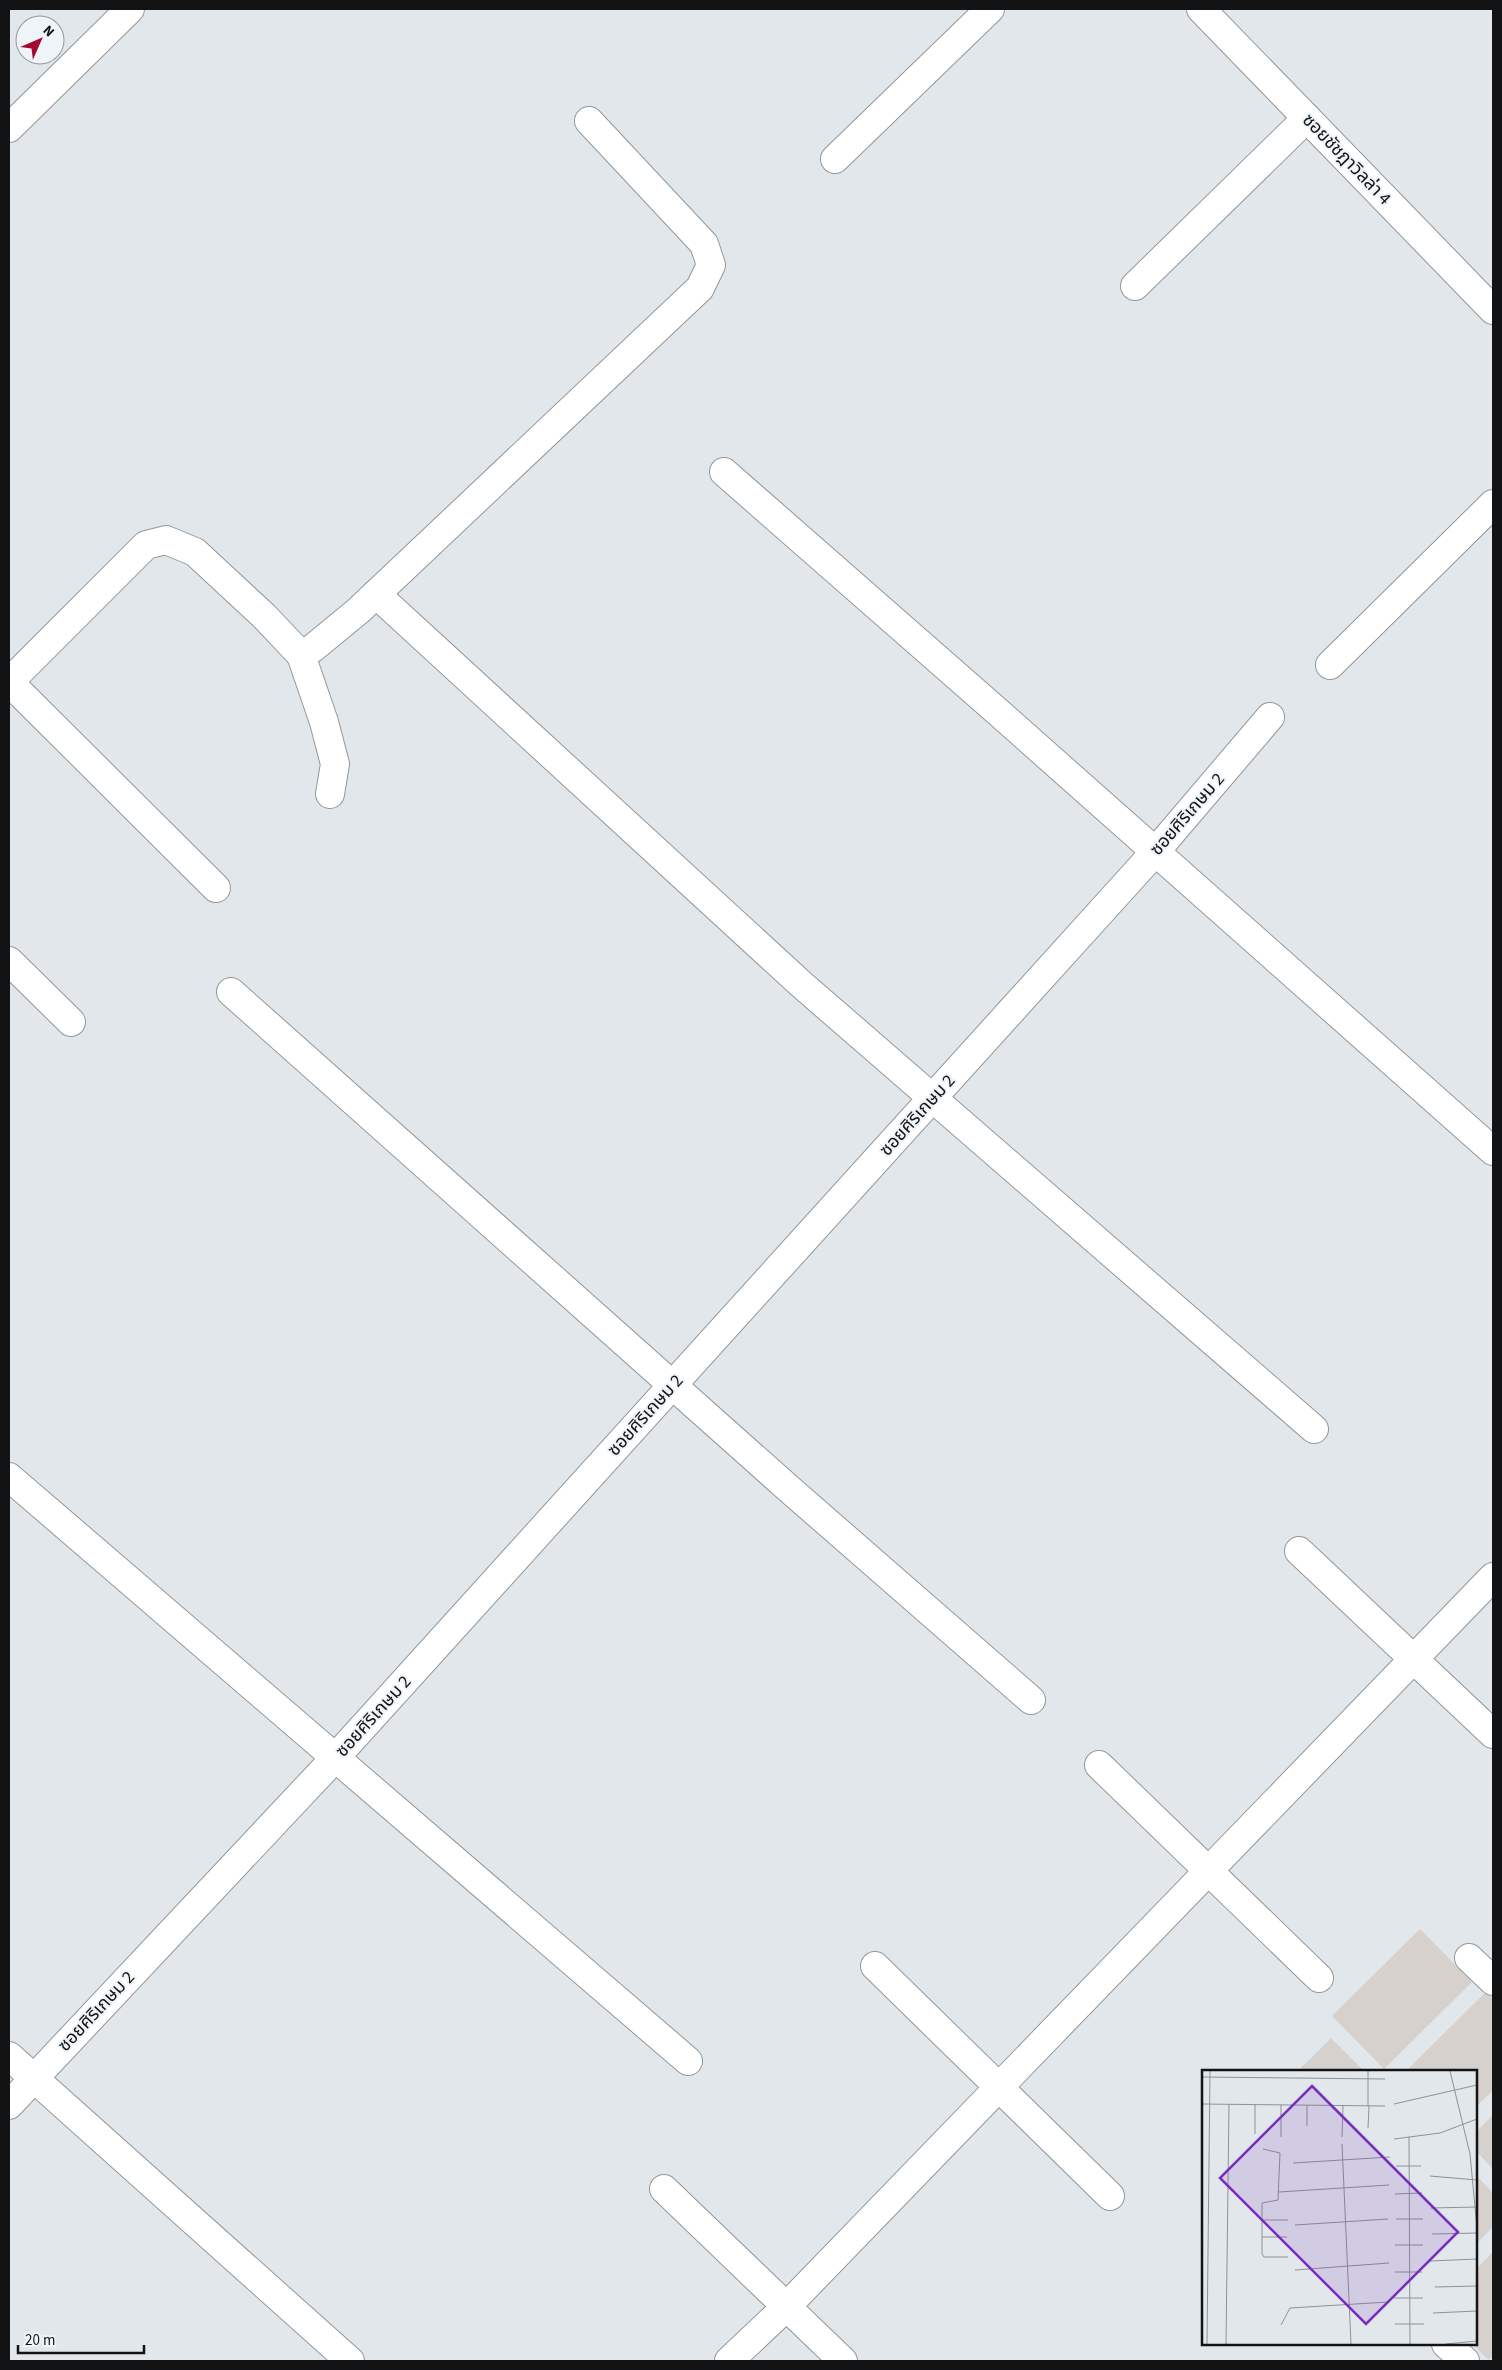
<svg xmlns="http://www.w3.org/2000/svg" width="1502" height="2370" font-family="'Source Sans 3','Noto Sans Thai',sans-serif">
<rect width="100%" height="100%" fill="#e2e7eb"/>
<g fill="#d6d1cd">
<path d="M1420,1929L1472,1982L1384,2069L1332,2016Z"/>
<path d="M1486,1992L1493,1999V2090L1476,2107V2071H1406Z"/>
<path d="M1331,2038L1364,2071H1298Z"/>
<path d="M1493,2115V2169L1476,2151V2132Z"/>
<path d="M1476,2175L1493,2193V2227L1476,2244Z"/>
<path d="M1493,2252V2356L1489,2360L1472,2344H1476V2269Z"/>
</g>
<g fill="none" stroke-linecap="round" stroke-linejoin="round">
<defs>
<g id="street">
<path d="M1201,9L1493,310"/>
<path d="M9,128L130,9"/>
<path d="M835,159L990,9"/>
<path d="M1135,286L1307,118"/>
<path d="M724,472L990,705L1493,1151"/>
<path d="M376,594L801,984L1314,1429"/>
<path d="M301,655L324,722L335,764L330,794"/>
<path d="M1330,665L1493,504"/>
<path d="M9,682L146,545L166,540L195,552L264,616L301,655L313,648L358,611L700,288L711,265L704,244L589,121"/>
<path d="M9,682L216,888"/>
<path d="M9,961L71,1022"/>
<path d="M231,992L788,1488L1031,1700"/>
<path d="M9,1477L688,2061"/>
<path d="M1299,1551L1493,1734"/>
<path d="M1099,1765L1319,1978"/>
<path d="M1469,1958L1493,1981"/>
<path d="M875,1966L1110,2196"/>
<path d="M9,2056L350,2361"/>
<path d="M9,2105L335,1758L1155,852L1270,717"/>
<path d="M664,2189L843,2361"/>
<path d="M1446,2344L1465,2361"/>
<path d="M729,2361L786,2307L1493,1577"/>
</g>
</defs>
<use href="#street" stroke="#92979a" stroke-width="30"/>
<use href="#street" stroke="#fff" stroke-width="28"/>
</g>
<g text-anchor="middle" stroke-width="4" stroke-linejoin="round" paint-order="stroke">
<g font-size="18" fill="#111314" stroke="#eff4f8">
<text transform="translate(1347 159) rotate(46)" y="6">ซอยชัชฎาวิลล่า 4</text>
<text transform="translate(1187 814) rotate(-49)" y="6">ซอยศิริเกษม 2</text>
<text transform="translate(917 1115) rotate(-48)" y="6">ซอยศิริเกษม 2</text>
<text transform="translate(645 1415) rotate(-48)" y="6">ซอยศิริเกษม 2</text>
<text transform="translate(373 1716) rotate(-48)" y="6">ซอยศิริเกษม 2</text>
<text transform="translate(96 2011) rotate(-47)" y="6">ซอยศิริเกษม 2</text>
</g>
</g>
<g transform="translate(1202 2070)">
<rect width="275" height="275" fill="#e2e7eb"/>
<path fill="none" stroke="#8e9295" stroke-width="1" d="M166,1V36M248,1L268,84L275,158M0,7L183,9M0,34L183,36M53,34V64M192,34L275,15M105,56V35M166,58L167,36M79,67V35M140,67L141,35M207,67L208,274M192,69L238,63L275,49M140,74L149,274M61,79L78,83L76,130L60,133V184L62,187H86M91,93L188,87M194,96H219M228,106L275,110M77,122L187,115M193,124L220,123M229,138L275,137M194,149H221M60,150H86M93,155L186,149M230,164L275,163M60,167H85M193,175H221M228,191L275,189M93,200L187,193M193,202H220M233,217L275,216M192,228H221M231,243L275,241M193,254H222M79,255L88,238L186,232M5,274L8,1M24,274L27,34M244,274L275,271"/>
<path fill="#7b2cbf" fill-opacity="0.15" stroke="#7b2cbf" stroke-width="2.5" d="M110,16L256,162L164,254L18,108Z"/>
<rect width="275" height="275" fill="none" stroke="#111314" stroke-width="2.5"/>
</g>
<rect width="1502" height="2370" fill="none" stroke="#111314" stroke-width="20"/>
<g transform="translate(40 40) rotate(45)"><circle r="24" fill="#eff4f8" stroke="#969a9d"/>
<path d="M0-4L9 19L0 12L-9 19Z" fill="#a40734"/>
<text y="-8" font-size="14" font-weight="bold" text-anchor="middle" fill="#111314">N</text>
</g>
<path d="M18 2345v8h126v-8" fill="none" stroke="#111314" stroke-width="2.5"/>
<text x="25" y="2345" font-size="15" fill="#111314" stroke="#eff4f8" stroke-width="4" paint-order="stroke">20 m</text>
</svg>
